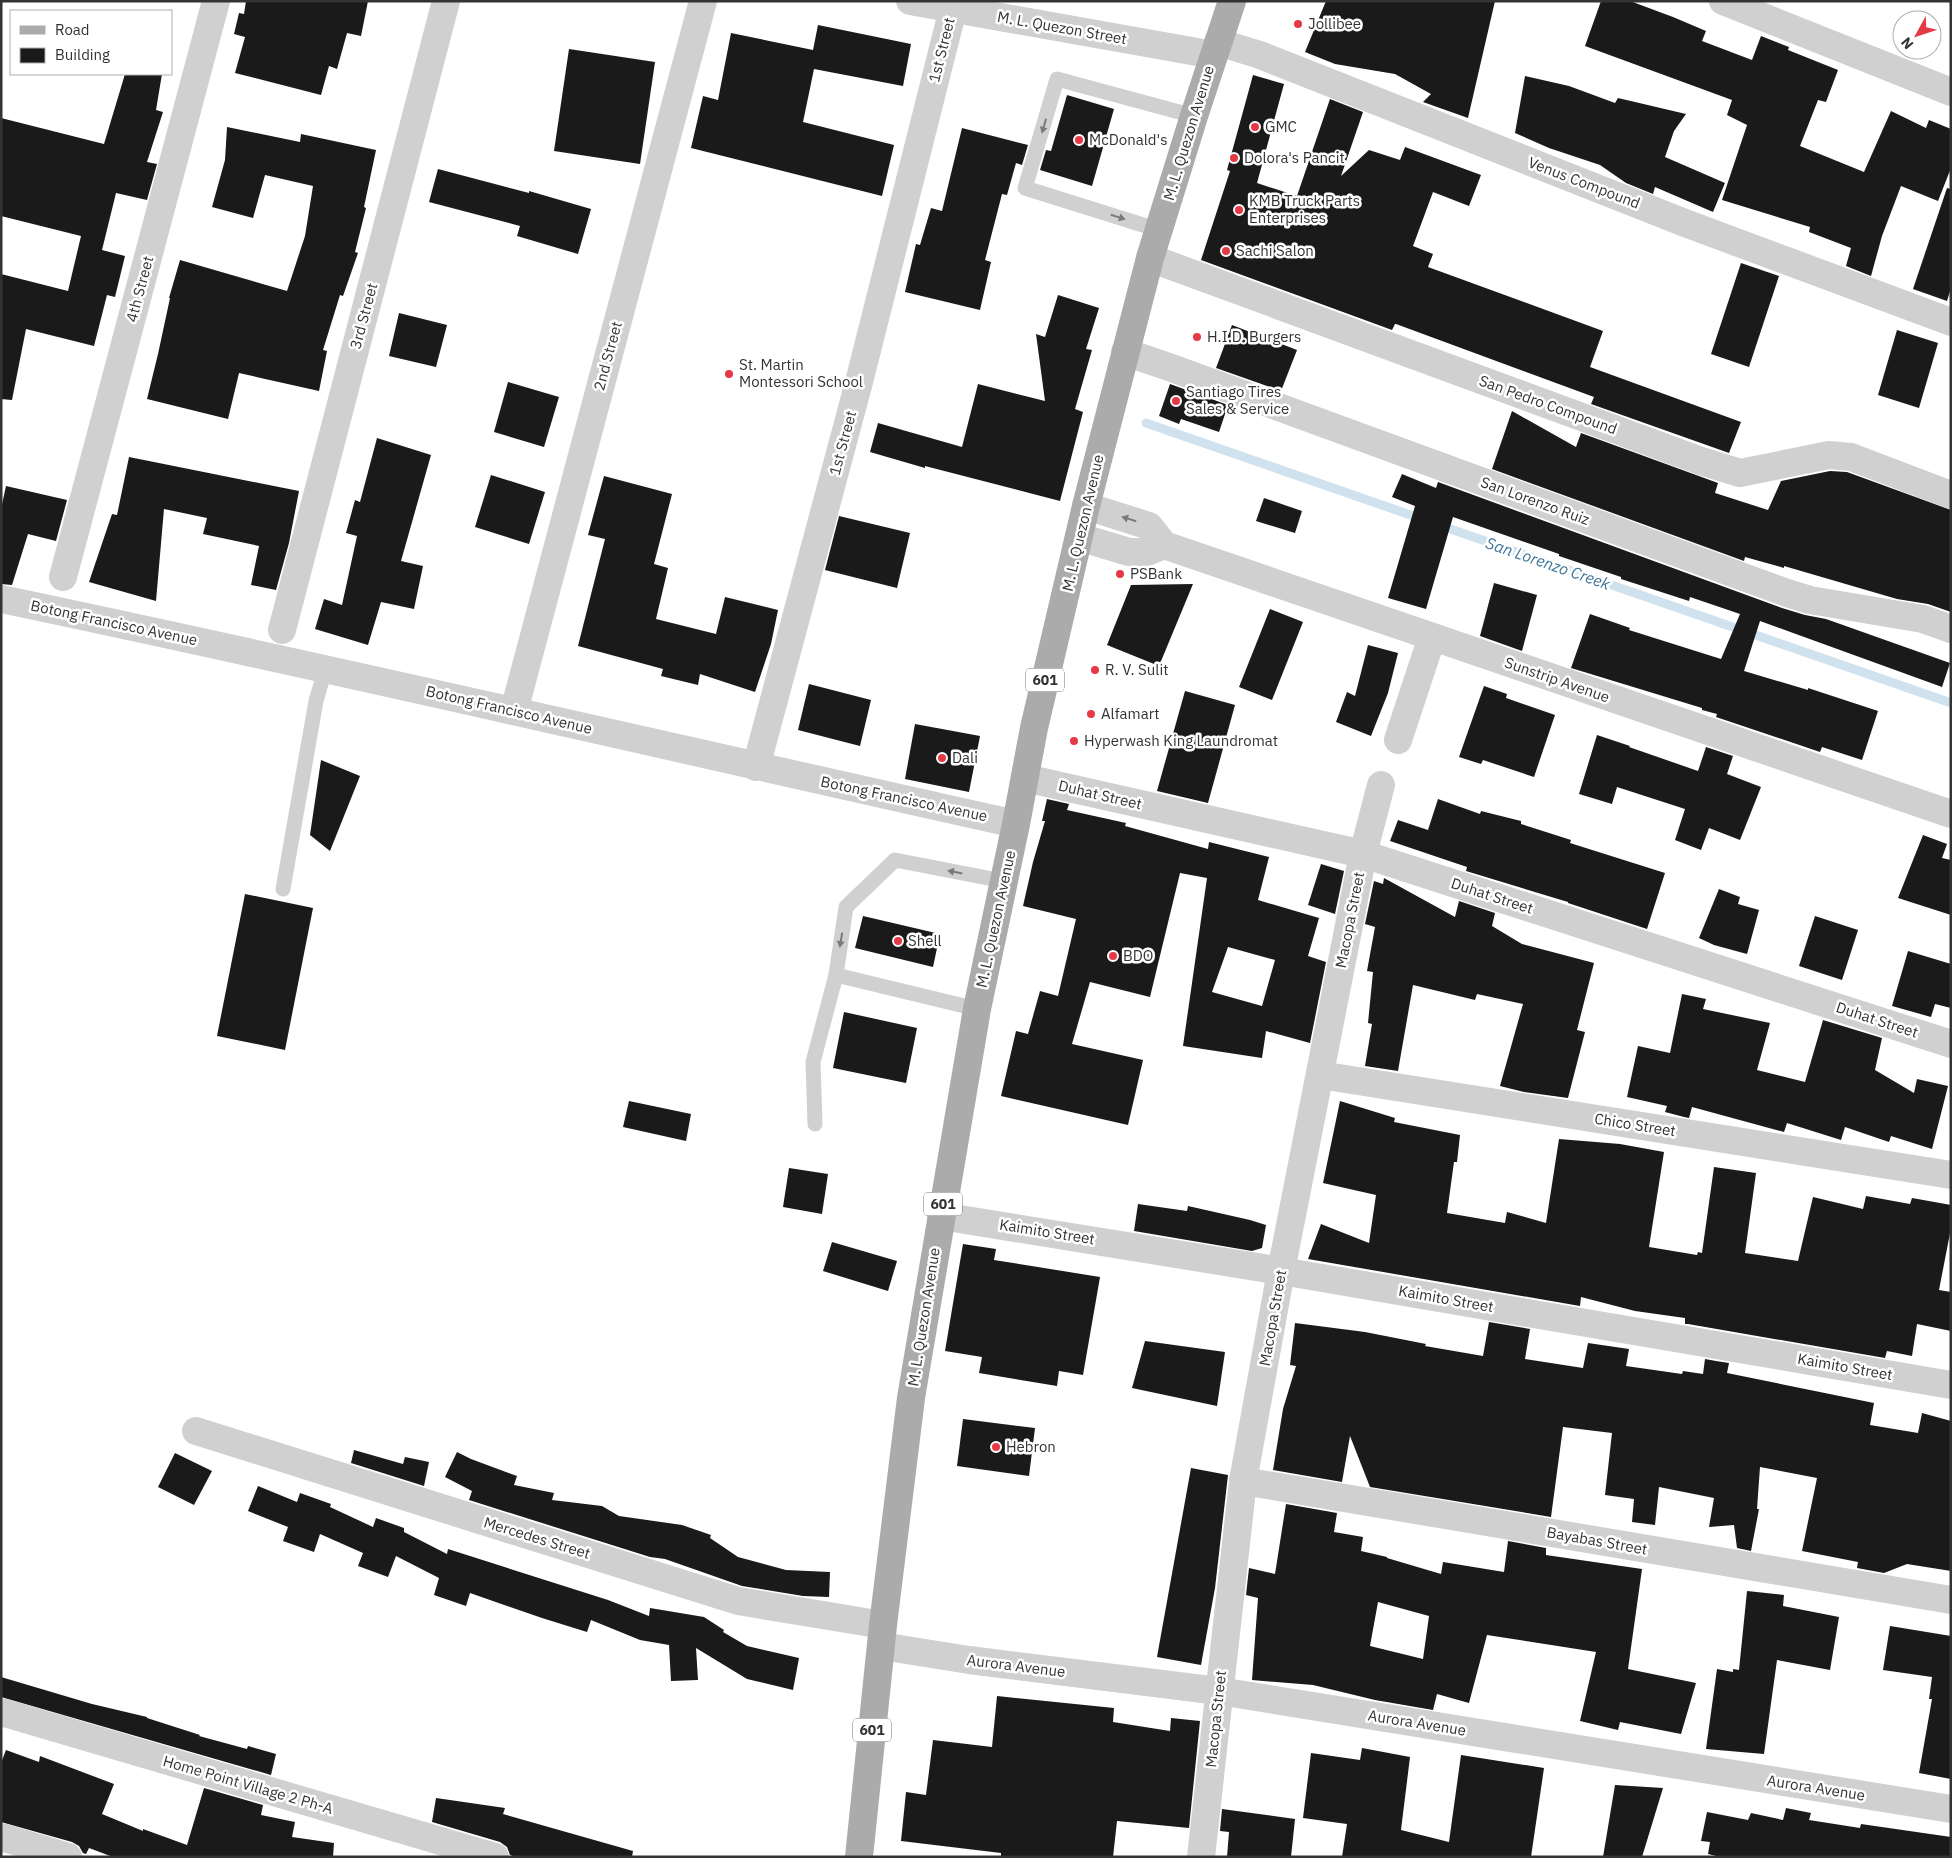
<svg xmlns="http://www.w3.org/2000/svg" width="1952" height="1858" font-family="'IBM Plex Sans',sans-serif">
<rect width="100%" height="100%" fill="#fff"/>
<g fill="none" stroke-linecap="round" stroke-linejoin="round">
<g stroke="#cfe2ee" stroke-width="9">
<path d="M1146,423L1422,519"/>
<path d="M1439,525L1951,703"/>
</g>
</g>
<g fill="#1a1a1a" fill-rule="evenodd">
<path d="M246,1H368L361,36L347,33L337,69L329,66L321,95L235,73L245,37L234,34L239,13L244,14Z"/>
<path d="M1326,1H1495L1468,118L1423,102L1431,94L1395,74L1335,64L1305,52Z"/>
<path d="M1601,1H1630L1673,17L1706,31L1702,41L1752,60L1761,36L1789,47L1788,50L1838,70L1826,102L1818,100L1800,146L1864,172L1891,111L1926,128L1929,120L1951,129V168L1938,201L1901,186L1882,236L1871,276L1846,266L1851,248L1809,232L1810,227L1722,200L1747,125L1727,115L1732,100L1585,46Z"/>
<path d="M818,25L911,44L903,86L814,69L803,122L894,145L882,196L691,148L703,96L718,100L731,33L813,50Z"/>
<path d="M569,49L655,62L640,164L554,151Z"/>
<path d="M125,74H162L156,110L163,112L147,162L157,164L147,200L116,193L102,250L125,256L115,297L107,295L94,346L26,329L12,400L1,399V274L68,291L81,236L1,216V118L104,144Z"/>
<path d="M1253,75L1284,84L1257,183L1297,196L1330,99L1363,112L1341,176L1369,150L1400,160L1405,147L1481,175L1469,206L1433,192L1413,246L1433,254L1428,267L1603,331L1590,367L1741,422L1729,453L1591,404L1594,397L1396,324H1395L1392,330L1201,260L1230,171L1227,170Z"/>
<path d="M1525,76L1569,86L1615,103L1618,98L1686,114L1674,131L1665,157L1725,183L1713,212L1655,187L1653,194L1626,183L1600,165L1549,148L1515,133Z"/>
<path d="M1067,95L1114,109L1092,186L1040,170L1046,150L1051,151Z"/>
<path d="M227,127L300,142L301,134L376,150L364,207L366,208L355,252L358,253L343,296L340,295L323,350L327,351L319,391L239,373L228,419L147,399L158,354L170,298H169L180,260L287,291L305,236L313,186L265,175L253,218L212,207L225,160Z"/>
<path d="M962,128L1028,145L1022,165L1016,163L1007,195L1002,194L985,260L991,262L980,310L905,292L916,244L920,245L931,208L942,211Z"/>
<path d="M438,169L529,193V191L591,209L578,254L517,236L520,226L429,202Z"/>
<path d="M1947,188L1951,189V288L1947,301L1913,289Z"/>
<path d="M1741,263L1779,276L1749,367L1711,354Z"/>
<path d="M1058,295L1099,308L1086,349L1092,350L1075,409L1083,412L1060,501L925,466V468L870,452L878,423L962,447L978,384L1045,401L1036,334L1045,337Z"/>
<path d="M399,313L447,325L436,367L389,356Z"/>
<path d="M1232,325L1297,350L1281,391L1216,368Z"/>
<path d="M1897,330L1938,343L1919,408L1878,395Z"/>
<path d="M508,382L559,397L544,447L494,432Z"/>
<path d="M1170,384L1228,405L1219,432L1181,419L1179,424L1159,416Z"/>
<path d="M1512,411L1576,447L1581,433L1718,483L1715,493L1768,510L1781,481L1830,471L1847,472L1951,510V612L1928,604L1897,599L1784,566V568L1745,557L1744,561L1492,469Z"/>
<path d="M377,438L431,455L401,561L423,566L414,609L381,602L368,645L315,629L324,599L342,605L357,536L346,533L355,500L360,502Z"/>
<path d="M129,457L299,491L289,543L276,590L251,585L259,546L203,534L207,518L164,509L156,601L89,582L112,514L117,515Z"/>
<path d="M1402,474L1436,488L1438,482L1782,608L1805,615L1826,619L1950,663L1942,687L1760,621L1744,671L1808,690V688L1878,711L1862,760L1822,747L1820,752L1716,717L1717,714L1702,710V708L1571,668L1590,614L1630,628L1629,630L1721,659L1740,614L1690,597L1689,601L1621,579V577L1559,556V554L1453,517L1426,609L1388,598L1415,506L1392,497Z"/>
<path d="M491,475L545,492L529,544L475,527Z"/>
<path d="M604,476L672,494L654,564L668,568L656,619L716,634L725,597L778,610L771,644L755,692L700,674L698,685L661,676L663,669L578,646L605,539L588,535Z"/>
<path d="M6,486L67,500L56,541L28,534L12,585L1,584V509Z"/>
<path d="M1264,498L1302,511L1295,533L1256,521Z"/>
<path d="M839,516L910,533L897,588L825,570Z"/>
<path d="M1494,583L1537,595L1522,651L1480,636Z"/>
<path d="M1193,584L1159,666L1107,645L1131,585Z"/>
<path d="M1270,609L1303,622L1272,700L1239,687Z"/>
<path d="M1368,645L1398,653L1388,693L1371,736L1336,722L1347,692L1355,696Z"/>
<path d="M809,684L871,700L860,746L798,730Z"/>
<path d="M1484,686L1507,694L1506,698L1555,715L1534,777L1483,760L1481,764L1459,757Z"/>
<path d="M1185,691L1235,705L1208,803L1157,791Z"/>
<path d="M915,724L980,736L969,792L905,779Z"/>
<path d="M1597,735L1630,746L1629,747L1698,771L1706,747L1733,756L1727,774L1761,787L1740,840L1709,828L1701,850L1675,840L1685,809L1617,787L1612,804L1579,794Z"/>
<path d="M321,760L360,776L330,851L310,835Z"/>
<path d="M1047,799L1069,804L1067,810L1126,823L1125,826L1208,849L1209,842L1269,857L1258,900L1319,918L1308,956L1326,962L1310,1043L1266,1031L1262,1058L1183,1046L1207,878L1180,873L1150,997L1090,982L1072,1044L1143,1060L1128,1125L1001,1096L1016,1031L1028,1034L1040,991L1058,996L1076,919L1023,906L1033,862L1045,821H1042ZM1228,947L1275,960L1262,1006L1212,992Z"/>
<path d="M1438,799L1480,814L1481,811L1521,821V824L1571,840L1570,843L1665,873L1647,929L1568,903V902L1466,871L1467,867L1390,841L1398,820L1428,830Z"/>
<path d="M1923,835L1947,844L1942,858L1951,860V915L1898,898Z"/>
<path d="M1321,864L1344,871L1335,914L1308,905Z"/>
<path d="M1384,878L1455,917L1459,901L1495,913L1492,926L1522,944L1594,963L1577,1030L1585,1032L1568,1098L1524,1092L1500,1086L1523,1004L1477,994L1475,1000L1413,985L1398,1071L1365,1066L1372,1024L1368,1023L1373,972L1367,971L1375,927L1365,924L1374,881L1383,884Z"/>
<path d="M1719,889L1740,897L1738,904L1759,910L1747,954L1714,945L1699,938Z"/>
<path d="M245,894L313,908L285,1050L217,1036Z"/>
<path d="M863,916L940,934L933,967L855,948Z"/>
<path d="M1815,916L1858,930L1842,980L1799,966Z"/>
<path d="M1908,951L1951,964V1008L1935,1004L1931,1017L1892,1006Z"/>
<path d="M1682,994L1706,999L1703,1009L1770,1023L1757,1070L1805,1082L1823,1020L1882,1038L1875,1070L1914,1093L1917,1079L1948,1086L1932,1149L1891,1136L1889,1142L1845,1127L1841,1140L1787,1123L1784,1132L1692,1107L1689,1118L1684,1117L1665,1112L1667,1106L1627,1097L1638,1046L1670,1053Z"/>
<path d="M844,1012L917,1028L906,1083L833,1068Z"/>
<path d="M629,1101L691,1114L686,1141L623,1127Z"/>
<path d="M1340,1101L1395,1118L1394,1122L1460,1135L1457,1162H1454L1447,1213L1505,1223L1507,1212L1546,1223L1559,1139L1620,1144L1664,1152L1649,1247L1697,1255L1698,1252L1702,1253L1714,1167L1756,1173L1745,1253L1798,1261L1813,1197L1863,1209L1866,1196L1910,1204L1912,1198L1951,1205V1228L1939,1290L1951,1292V1331L1917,1324L1912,1356L1887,1351L1885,1358L1688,1324H1685V1318L1635,1311L1581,1297L1580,1306L1308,1259L1321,1224L1369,1243L1376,1195L1323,1183Z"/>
<path d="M789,1168L828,1174L822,1214L783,1207Z"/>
<path d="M1138,1204L1187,1211L1188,1206L1250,1220L1266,1225L1262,1248L1252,1251L1134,1231Z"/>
<path d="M832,1242L897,1261L888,1291L823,1271Z"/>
<path d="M963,1244L996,1249L994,1260L1100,1277L1083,1375L1059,1371L1057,1386L979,1373L982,1357L945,1351Z"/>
<path d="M1489,1322L1530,1329L1525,1359L1583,1368L1588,1343L1629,1349L1626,1366L1682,1374L1683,1371L1703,1374L1705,1359L1716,1361L1729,1363L1727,1373L1874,1403L1870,1425L1918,1433L1922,1413L1951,1421V1571L1907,1564L1884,1573L1857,1568L1858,1562L1802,1551L1817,1478L1760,1467L1757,1509H1759L1751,1551L1737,1548L1734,1525L1709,1527L1714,1498L1659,1487L1655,1525L1632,1522L1634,1499L1605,1495L1612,1433L1563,1427L1551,1517L1370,1487L1350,1436L1342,1482L1273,1470L1283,1409L1296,1366L1290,1365L1295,1323L1365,1332L1426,1344L1425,1346L1483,1356Z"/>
<path d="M1145,1341L1225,1352L1217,1406L1132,1388Z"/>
<path d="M963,1419L1035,1428L1029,1476L957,1466Z"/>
<path d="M354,1450L403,1464L405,1457L429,1462L424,1486L351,1463Z"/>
<path d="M457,1452L471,1459L517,1476L514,1485L554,1493L552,1500L602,1506L619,1516L682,1525L711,1535L710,1538L738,1557L786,1570L830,1572L829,1597L803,1596L742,1586L665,1559L650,1557L469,1500L472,1491L445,1477Z"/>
<path d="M175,1453L212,1471L194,1505L158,1487Z"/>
<path d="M1191,1468L1228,1475L1215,1588L1201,1665L1157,1657Z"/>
<path d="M258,1486L297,1502L300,1493L331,1504L330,1507L373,1527L376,1518L404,1528V1532L447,1554L448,1549L608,1600L649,1616L650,1608L704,1617L724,1630L723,1632L747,1646L799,1658L793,1690L747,1679L696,1648L698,1680L671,1681L669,1645L640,1640L591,1620L587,1632L542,1618L470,1593L466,1606L434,1595L439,1578L396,1556L388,1577L358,1566L363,1553L320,1534L314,1552L283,1541L288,1527L248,1511Z"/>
<path d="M1286,1504L1337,1513L1334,1532L1363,1537L1361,1551L1387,1557V1558L1441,1574L1443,1562L1504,1572L1508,1541L1546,1548V1555L1642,1569L1628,1669L1696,1683L1681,1734L1620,1722L1618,1730L1580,1721L1596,1652L1487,1635L1469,1703L1437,1694L1433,1710L1375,1700L1313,1685L1252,1680L1258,1598L1246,1595L1249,1568L1275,1574ZM1378,1602L1429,1616L1423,1659L1370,1646Z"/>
<path d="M1747,1591L1784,1595L1783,1606L1839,1617L1830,1670L1777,1660L1764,1754L1706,1749L1717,1669L1733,1672V1669L1739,1670Z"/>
<path d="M1890,1626L1951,1636V1779L1919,1773L1932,1699H1929L1932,1677L1883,1670Z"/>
<path d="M1,1677L92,1704L147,1717V1718L200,1735L199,1736L247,1749L248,1746L276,1754L271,1775L1,1697Z"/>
<path d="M997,1696L1114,1708L1113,1722L1170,1731L1171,1718L1200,1721L1189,1828L1117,1821L1113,1857H1001V1853L901,1841L906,1792L926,1795L933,1740L992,1747Z"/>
<path d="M1362,1748L1410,1757L1401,1830L1449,1842L1461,1755L1544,1768L1531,1857H1342L1347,1824L1303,1818L1311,1753L1360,1760Z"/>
<path d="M6,1750L39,1762L40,1756L114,1784L102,1814L143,1831V1829L187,1845L204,1788L263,1805L261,1815L295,1822L292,1837L334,1843L333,1857H113L89,1848L86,1854L83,1853L79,1846L72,1842L1,1822V1763Z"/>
<path d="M1615,1785L1663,1788L1642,1857H1603Z"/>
<path d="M436,1798L505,1808L503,1814L633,1851L632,1857H516L510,1855L507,1847L500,1842L432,1822Z"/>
<path d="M1786,1808L1811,1813L1809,1820L1860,1828L1861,1824L1951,1837V1857H1720L1708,1854L1710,1842L1701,1841L1707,1812L1748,1820L1751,1813L1783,1820Z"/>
<path d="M1222,1809L1295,1819L1291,1857H1227L1229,1832L1220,1831Z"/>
</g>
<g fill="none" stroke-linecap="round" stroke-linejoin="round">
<g stroke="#d0d0d0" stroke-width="15">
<path d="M1159,230L1025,188L1057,79L1194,116"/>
<path d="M283,889L316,701L325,670"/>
<path d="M977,1009L836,975L846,907L895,860L1003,881"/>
<path d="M815,1124L813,1062L836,975"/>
</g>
<g stroke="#d0d0d0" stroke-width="28">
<path d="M910,1L1214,55"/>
<path d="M1723,1L1951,92"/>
<path d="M1218,42L1260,55L1685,223L1951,322"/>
<path d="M1150,258L1701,461L1740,473L1829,455L1851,457L1951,495"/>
<path d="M1125,352L1169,367L1787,593L1810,600L1923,619L1951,629"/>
<path d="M1086,506L1149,526L1164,545"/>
<path d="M1079,537L1129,552H1147L1164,545"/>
<path d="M1164,545L1951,814"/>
<path d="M63,577L216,1"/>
<path d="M282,630L446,1"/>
<path d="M514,711L703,1"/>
<path d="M1398,740L1432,637"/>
<path d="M756,767L859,382L955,1"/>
<path d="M1025,778L1363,854L1951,1044"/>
<path d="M1320,1075L1951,1175"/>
<path d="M941,1216L1281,1271L1951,1385"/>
<path d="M196,1431L738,1601L883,1625"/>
<path d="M1243,1481L1951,1600"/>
<path d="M881,1646L969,1660L1219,1691L1951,1809"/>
<path d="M1,1712L495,1857"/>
<path d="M1,1837L68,1857"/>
<path d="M1201,1857L1243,1481L1281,1271L1363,854L1381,785"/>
</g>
<path stroke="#d0d0d0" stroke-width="28" d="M1,599C340,670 678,749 1016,824"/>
<path stroke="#ababab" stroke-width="28" d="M859,1857L883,1625L911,1398L977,1009L1016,824L1034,728L1086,506L1150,258L1194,116L1232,1"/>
</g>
<defs><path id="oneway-solid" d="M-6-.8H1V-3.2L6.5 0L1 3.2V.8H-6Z" transform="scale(1.25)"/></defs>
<g fill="#7a7a7a">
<use href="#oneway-solid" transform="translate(1044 126) rotate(106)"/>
<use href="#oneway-solid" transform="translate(1118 217) rotate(17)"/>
<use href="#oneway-solid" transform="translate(1129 519) rotate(-163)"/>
<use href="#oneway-solid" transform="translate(955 872) rotate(-169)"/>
<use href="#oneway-solid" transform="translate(841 940) rotate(99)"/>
</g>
<g fill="#e63946" stroke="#fff" stroke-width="2">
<circle cx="1298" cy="24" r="5"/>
<circle cx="1255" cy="127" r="5"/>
<circle cx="1079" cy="140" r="5"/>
<circle cx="1234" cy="158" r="5"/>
<circle cx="1239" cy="210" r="5"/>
<circle cx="1226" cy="251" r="5"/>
<circle cx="1197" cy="337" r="5"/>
<circle cx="729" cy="374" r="5"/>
<circle cx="1176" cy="401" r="5"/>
<circle cx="1120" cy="574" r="5"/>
<circle cx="1095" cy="670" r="5"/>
<circle cx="1091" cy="714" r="5"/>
<circle cx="1074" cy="741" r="5"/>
<circle cx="942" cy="758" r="5"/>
<circle cx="898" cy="941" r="5"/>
<circle cx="1113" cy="956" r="5"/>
<circle cx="996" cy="1447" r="5"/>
</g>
<g text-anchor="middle" stroke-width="5" stroke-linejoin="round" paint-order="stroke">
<g fill="#fff" stroke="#707070" stroke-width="1">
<rect x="1026" y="668.5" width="38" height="23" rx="4"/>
<rect x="924" y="1192.5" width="38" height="23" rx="4"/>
<rect x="853" y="1718.5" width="38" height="23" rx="4"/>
</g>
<g font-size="14" font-weight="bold" fill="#333">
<text x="1045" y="685">601</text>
<text x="943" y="1209">601</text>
<text x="872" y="1735">601</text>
</g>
<g font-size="15" fill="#333" stroke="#fff" text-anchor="start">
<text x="1308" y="29">Jollibee</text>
<text x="1265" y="132">GMC</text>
<text x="1089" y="145">McDonald's</text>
<text x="1244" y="163">Dolora's Pancit</text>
<text x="1249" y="206">KMB Truck Parts<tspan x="1249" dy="17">Enterprises</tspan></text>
<text x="1236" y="256">Sachi Salon</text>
<text x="1207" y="342">H.I.D. Burgers</text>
<text x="739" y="370">St. Martin<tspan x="739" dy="17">Montessori School</tspan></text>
<text x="1186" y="397">Santiago Tires<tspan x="1186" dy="17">Sales &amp; Service</tspan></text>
<text x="1130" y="579">PSBank</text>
<text x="1105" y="675">R. V. Sulit</text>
<text x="1101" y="719">Alfamart</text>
<text x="1084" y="746">Hyperwash King Laundromat</text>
<text x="952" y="763">Dali</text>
<text x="908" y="946">Shell</text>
<text x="1123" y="961">BDO</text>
<text x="1006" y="1452">Hebron</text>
</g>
<g font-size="15" fill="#333" stroke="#fff">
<text transform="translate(1062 28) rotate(10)" y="5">M. L. Quezon Street</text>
<text transform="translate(942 50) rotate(-76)" y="5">1st Street</text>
<text transform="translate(1189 133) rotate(-73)" y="5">M. L. Quezon Avenue</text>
<text transform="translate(1584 183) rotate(21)" y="5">Venus Compound</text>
<text transform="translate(140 289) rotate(-75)" y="5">4th Street</text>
<text transform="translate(364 316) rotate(-75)" y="5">3rd Street</text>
<text transform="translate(608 356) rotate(-75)" y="5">2nd Street</text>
<text transform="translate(1548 405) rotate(20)" y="5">San Pedro Compound</text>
<text transform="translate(843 443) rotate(-75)" y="5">1st Street</text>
<text transform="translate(1535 501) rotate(20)" y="5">San Lorenzo Ruiz</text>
<text transform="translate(1083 523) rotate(-77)" y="5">M. L. Quezon Avenue</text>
<text transform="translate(114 623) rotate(12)" y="5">Botong Francisco Avenue</text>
<text transform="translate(1557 680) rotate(19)" y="5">Sunstrip Avenue</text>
<text transform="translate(509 710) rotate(13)" y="5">Botong Francisco Avenue</text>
<text transform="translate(1100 795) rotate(13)" y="5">Duhat Street</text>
<text transform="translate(904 799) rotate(12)" y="5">Botong Francisco Avenue</text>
<text transform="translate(1492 896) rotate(18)" y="5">Duhat Street</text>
<text transform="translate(996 919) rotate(-78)" y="5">M. L. Quezon Avenue</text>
<text transform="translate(1350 920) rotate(-79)" y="5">Macopa Street</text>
<text transform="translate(1877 1020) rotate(18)" y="5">Duhat Street</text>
<text transform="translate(1635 1125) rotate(9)" y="5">Chico Street</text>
<text transform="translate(1047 1232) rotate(9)" y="5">Kaimito Street</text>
<text transform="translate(1446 1299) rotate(10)" y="5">Kaimito Street</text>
<text transform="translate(924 1317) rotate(-81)" y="5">M. L. Quezon Avenue</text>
<text transform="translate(1273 1318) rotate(-80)" y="5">Macopa Street</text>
<text transform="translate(1845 1367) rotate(10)" y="5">Kaimito Street</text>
<text transform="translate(537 1538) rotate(17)" y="5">Mercedes Street</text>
<text transform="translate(1597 1541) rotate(10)" y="5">Bayabas Street</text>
<text transform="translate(1016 1666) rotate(7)" y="5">Aurora Avenue</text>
<text transform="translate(1216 1719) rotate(-84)" y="5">Macopa Street</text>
<text transform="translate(1417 1723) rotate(9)" y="5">Aurora Avenue</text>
<text transform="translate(248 1785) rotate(16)" y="5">Home Point Village 2 Ph-A</text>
<text transform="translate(1816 1788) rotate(9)" y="5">Aurora Avenue</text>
</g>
<g font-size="16" font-style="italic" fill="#3f7597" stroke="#fff">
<text transform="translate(1548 563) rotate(19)" y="6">San Lorenzo Creek</text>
</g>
</g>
<rect width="1952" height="1858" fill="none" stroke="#333333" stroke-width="5"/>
<rect x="10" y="10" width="162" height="65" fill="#ffffff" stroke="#adadad"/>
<rect x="20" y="26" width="25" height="8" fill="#ababab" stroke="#adadad"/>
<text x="55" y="35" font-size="15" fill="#333333">Road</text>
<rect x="20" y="48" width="25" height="15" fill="#1a1a1a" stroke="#adadad"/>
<text x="55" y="60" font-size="15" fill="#333333">Building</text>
<g transform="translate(1917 35) rotate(230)"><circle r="24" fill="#ffffff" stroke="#adadad"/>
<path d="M0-4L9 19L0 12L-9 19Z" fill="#e63946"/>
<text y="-8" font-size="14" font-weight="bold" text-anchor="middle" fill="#333333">N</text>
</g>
</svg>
